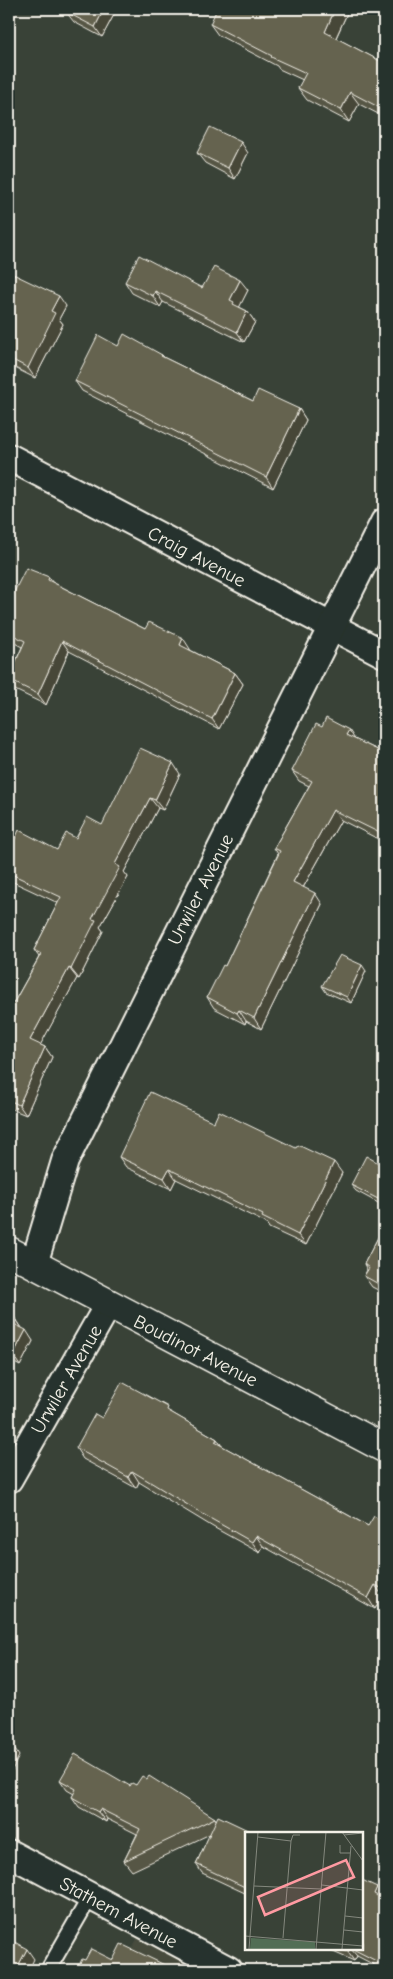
<svg xmlns="http://www.w3.org/2000/svg" width="393" height="1979" font-family="'Comic Neue',sans-serif">
<rect width="100%" height="100%" fill="#394237"/>
<filter id="ink" filterUnits="userSpaceOnUse"><feTurbulence type="fractalNoise" baseFrequency=".02" numOctaves="2"/><feDisplacementMap in="SourceGraphic" scale="10" xChannelSelector="R" yChannelSelector="G"/><feConvolveMatrix kernelMatrix="1 2 1 2 8 2 1 2 1" color-interpolation-filters="sRGB"/></filter>
<g filter="url(#ink)">
<path fill="#464c3e" d="M144,1925L230,1970H121Z"/>
<g fill="none" stroke-linecap="round" stroke-linejoin="round">
<defs>
<path id="service" d="M48,1970L90,1897"/>
<g id="minor">
<path d="M9,457L384,654"/>
<path d="M34,1264L65,1161L384,522"/>
<path d="M9,1479L108,1305"/>
<path d="M9,1853L229,1970"/>
</g>
<path id="tertiary" d="M9,1251L384,1448"/>
</defs>
<use href="#service" stroke="#f4f1e8" stroke-width="18"/>
<use href="#minor" stroke="#f4f1e8" stroke-width="30"/>
<use href="#tertiary" stroke="#f4f1e8" stroke-width="31"/>
<use href="#service" stroke="#26332d" stroke-width="14"/>
<use href="#minor" stroke="#26332d" stroke-width="26"/>
<use href="#tertiary" stroke="#26332d" stroke-width="28"/>
</g>
<g fill="#575644" stroke="#f4f1e8">
<path d="M68,9H117L102,37L74,22L66,12Z"/>
<path d="M349,9L336,38L384,63V117L359,104L349,122L307,100L298,88L303,80L279,69L277,66L218,35L210,24Z"/>
<path d="M197,153H248L235,179L205,163Z"/>
<path d="M9,272L66,306L59,319L63,324L35,378L9,365Z"/>
<path d="M125,282L248,290L239,307L247,311L255,322L244,342L163,302L160,307L132,293Z"/>
<path d="M118,346L162,355L165,358L253,401L299,409L306,420L273,488L82,391L75,381Z"/>
<path d="M49,577L52,582L145,629L190,649V650L235,673L243,684L219,729L69,651L46,705L15,690L9,682V677L22,647L9,640V602Z"/>
<path d="M322,727L354,739L384,753V842L341,820L303,888L322,904L261,1029L246,1021L245,1024L214,1008L207,997L225,966L278,854L274,848L309,786L299,781L292,771Z"/>
<path d="M180,774L163,810L158,808L124,872L128,877L100,927L103,931L79,979L77,978L40,1045L45,1047L52,1057L26,1115L9,1108V1011L39,957L34,950L58,903L9,880V852L57,850L76,838L102,825Z"/>
<path d="M366,971L351,1003L326,992L322,986Z"/>
<path d="M214,1122L342,1173L306,1245L269,1228L266,1223L176,1179L171,1189L126,1167L119,1157Z"/>
<path d="M384,1166V1200L382,1205L356,1191L351,1185Z"/>
<path d="M384,1226V1293L372,1287L364,1276L367,1270L364,1264Z"/>
<path d="M9,1316L16,1319L22,1328L33,1341L20,1366L9,1360Z"/>
<path d="M172,1413L217,1439L222,1446L368,1526L384,1522V1596L382,1595L375,1609L263,1546L260,1553L213,1527L139,1482L136,1488L83,1459L76,1448L102,1418Z"/>
<path d="M60,1780L130,1786L136,1785L215,1818L216,1820L247,1833V1894L202,1873L196,1864L210,1834L132,1871L124,1861L137,1834L107,1819L106,1822L79,1807L72,1797L74,1794L67,1790Z"/>
<path d="M377,1887L383,1896L382,1898L384,1899V1970L357,1956L354,1961L324,1948H362Z"/>
</g>
<g fill="#474637" stroke="#f4f1e8">
<path d="M104,9H117L102,37L95,27Z"/>
<path d="M335,9H349L333,44L325,32Z"/>
<path d="M350,92L359,104L349,122L341,110Z"/>
<path d="M241,142L248,153L235,179L228,168Z"/>
<path d="M240,280L248,290L239,308L240,314L230,300Z"/>
<path d="M155,291L163,302L160,307L153,296Z"/>
<path d="M59,296L66,306L59,319L63,324L35,378L28,368L51,311Z"/>
<path d="M247,311L255,322L244,342L237,332Z"/>
<path d="M299,409L306,420L273,488L266,477Z"/>
<path d="M183,638L190,649L187,656L180,645Z"/>
<path d="M62,641L69,651L46,705L38,694Z"/>
<path d="M235,673L243,684L219,729L212,719Z"/>
<path d="M349,730L356,741L346,735Z"/>
<path d="M173,763L180,774L163,810L155,800Z"/>
<path d="M150,798L158,808L124,872L128,877L100,927L103,931L79,979L71,969L115,864Z"/>
<path d="M333,810L341,820L300,893L293,882Z"/>
<path d="M315,893L322,904L261,1029L254,1018Z"/>
<path d="M362,965L366,971L351,1003L347,997Z"/>
<path d="M69,968L77,978L37,1051L30,1040Z"/>
<path d="M239,1010L246,1021L245,1024L237,1013Z"/>
<path d="M45,1047L52,1057L26,1115L19,1105Z"/>
<path d="M334,1162L342,1173L306,1245L298,1235Z"/>
<path d="M169,1169L176,1179L171,1189L164,1178Z"/>
<path d="M384,1186V1200L382,1205L378,1199Z"/>
<path d="M16,1319L23,1330L14,1324Z"/>
<path d="M26,1330L33,1341L20,1366L13,1355Z"/>
<path d="M217,1439L224,1450L215,1442Z"/>
<path d="M132,1471L139,1482L136,1488L128,1477Z"/>
<path d="M256,1536L263,1546L260,1553L252,1542Z"/>
<path d="M384,1581V1593L381,1588Z"/>
<path d="M375,1585L382,1595L375,1609L368,1598Z"/>
<path d="M12,1745L19,1756L9,1776V1752Z"/>
<path d="M100,1809L107,1819L106,1822L98,1812Z"/>
<path d="M377,1887L383,1896L380,1902L374,1894Z"/>
<path d="M350,1948L357,1956L354,1961L348,1952Z"/>
<path d="M27,1949L34,1959L29,1970H16Z"/>
</g>
<g fill="#65644f" stroke="#f4f1e8">
<path d="M68,9H104L95,27L66,12Z"/>
<path d="M217,9H335L325,32L384,63V110L350,92L341,110L298,88L306,73L271,57L272,56L210,24Z"/>
<path d="M210,127L241,142L228,168L197,153Z"/>
<path d="M139,255L202,288L214,267L240,280L230,300L234,302L233,304L247,311L237,332L155,291L153,296L125,282Z"/>
<path d="M9,272L59,296L51,311L55,313L28,368L9,358Z"/>
<path d="M124,334L162,355L161,356L253,401L258,390L299,409L266,477L75,381L98,335L118,346Z"/>
<path d="M26,568L49,577L48,580L145,629L149,622L183,638L180,645L235,673L212,719L62,641L38,694L9,680V677L25,641L9,633V602Z"/>
<path d="M326,718L349,730L346,735L384,753V835L333,810L293,882L315,893L254,1018L239,1010L237,1013L207,997L223,965L225,966L280,851L274,848L312,781L292,771L316,724L322,727Z"/>
<path d="M140,748L173,763L155,800L150,798L115,864L120,867L92,919L96,920L71,969L69,968L30,1040L45,1047L19,1105L9,1100V1011L41,954L34,950L61,897L9,873V852L19,830L57,850L66,833L76,838L87,817L102,825Z"/>
<path d="M340,955L362,965L347,997L322,986Z"/>
<path d="M150,1092L214,1122L219,1111L296,1148L298,1145L334,1162L298,1235L262,1217L263,1215L169,1169L164,1178L119,1157Z"/>
<path d="M366,1156L384,1166V1186L378,1199L351,1185Z"/>
<path d="M384,1226V1287L364,1276L369,1268L364,1264Z"/>
<path d="M9,1316L16,1319L14,1324L26,1330L13,1355L9,1353Z"/>
<path d="M122,1382L168,1407L167,1410L217,1439L215,1442L368,1526L374,1516L384,1522V1581L381,1588L375,1585L368,1598L256,1536L252,1542L206,1516L132,1471L128,1477L76,1448L95,1414L102,1418Z"/>
<path d="M9,1744L12,1745L9,1752Z"/>
<path d="M75,1754L130,1786L132,1783L136,1785L142,1776L147,1779L149,1776L215,1818L124,1861L140,1829L100,1809L98,1812L72,1797L76,1789L60,1780Z"/>
<path d="M218,1816L254,1833H247V1888L196,1864Z"/>
<path d="M362,1880L377,1887L374,1894L384,1899V1965L351,1948H362Z"/>
<path d="M9,1939L27,1949L16,1970H9Z"/>
<path d="M121,1944L175,1970H77L82,1959L85,1960L91,1949L113,1960Z"/>
<path d="M338,1948H350L348,1952Z"/>
</g>
</g>
<g text-anchor="middle" stroke-width="4" stroke-linejoin="round" paint-order="stroke">
<g font-size="19" fill="#f4f1e8" stroke="#26332d">
<text transform="translate(197 556) rotate(28)" y="7">Craig Avenue</text>
<text transform="translate(200 889) rotate(-63)" y="7">Urwiler Avenue</text>
<text transform="translate(196 1350) rotate(27)" y="7">Boudinot Avenue</text>
<text transform="translate(66 1379) rotate(-60)" y="7">Urwiler Avenue</text>
<text transform="translate(119 1912) rotate(28)" y="7">Stathem Avenue</text>
</g>
</g>
<g transform="translate(245 1832)">
<rect width="118" height="118" fill="#394237"/>
<path d="M6,106L70,110V117H5Z" fill="#526e55"/>
<path fill="none" stroke="#84887e" stroke-width="1" d="M97,0L118,29M99,3L118,1M13,5L46,9M95,13V21H105M77,53L118,58M9,54L76,57M100,84L118,86M99,98L118,100M0,104L118,114M38,106L46,9L48,3H55M4,117L13,0M71,117L81,0M97,117L106,14"/>
<path fill="#ff9aa2" fill-opacity="0.15" stroke="#ff9aa2" stroke-width="2.5" d="M101,28L109,45L20,83L13,65Z"/>
<rect width="118" height="118" fill="none" stroke="#f4f1e8" stroke-width="2.5"/>
</g>
<rect width="393" height="1979" fill="none" stroke="#26332d" stroke-width="30"/>
<rect x="15" y="15" width="363" height="1949" fill="none" stroke="#f4f1e8" stroke-width="2" filter="url(#ink)"/>
</svg>
